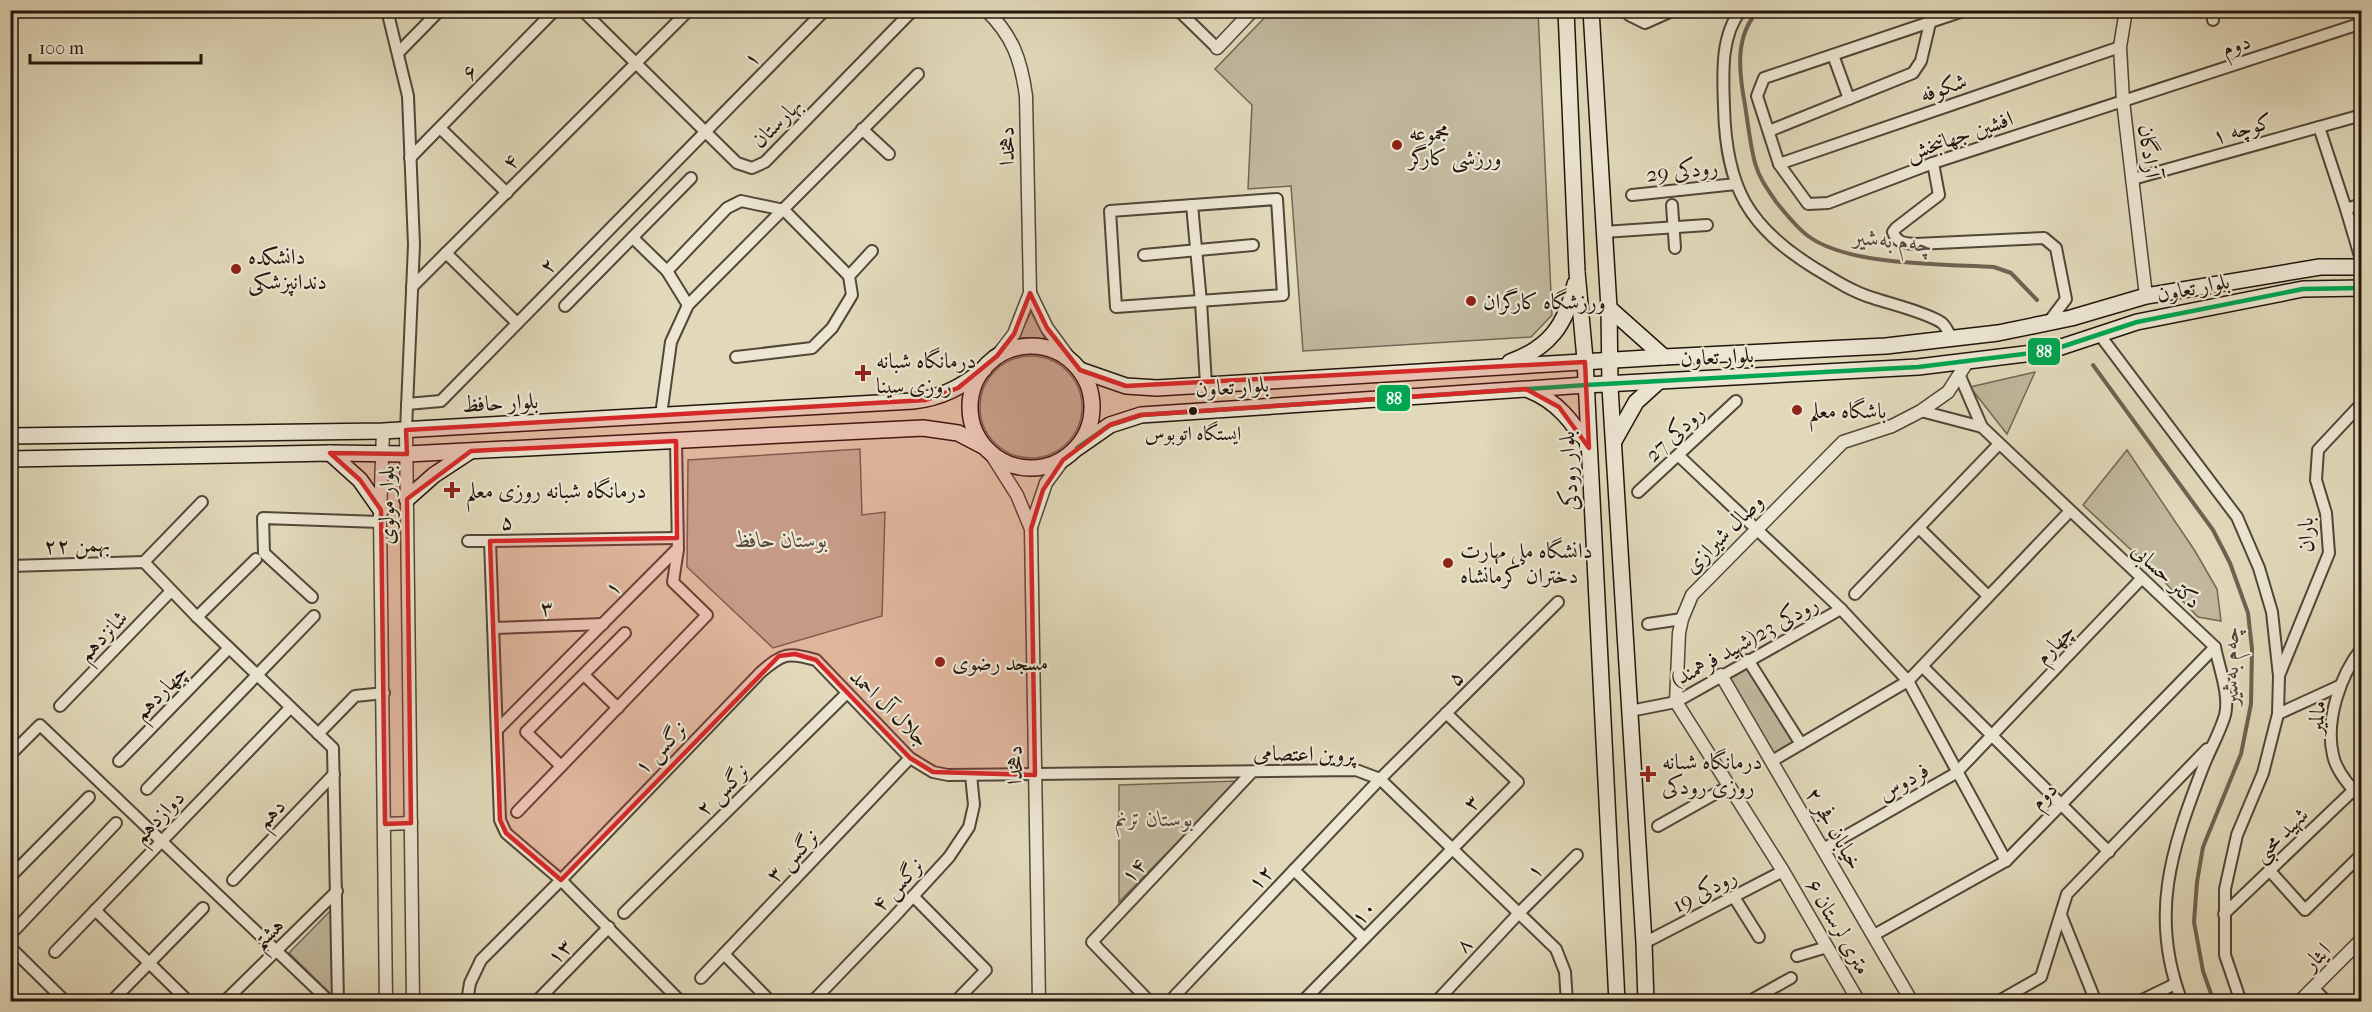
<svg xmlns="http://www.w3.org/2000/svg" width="2372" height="1012" font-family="'IM FELL French Canon',Amiri,serif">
<rect width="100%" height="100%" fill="#e1d9ba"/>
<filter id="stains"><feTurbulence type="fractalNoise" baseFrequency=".00333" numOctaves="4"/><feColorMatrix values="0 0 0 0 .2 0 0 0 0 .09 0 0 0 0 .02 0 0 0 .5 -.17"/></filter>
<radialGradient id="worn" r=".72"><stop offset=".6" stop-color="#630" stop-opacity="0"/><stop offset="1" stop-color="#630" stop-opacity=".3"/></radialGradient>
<g fill="#c1b89d" stroke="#726655" stroke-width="1.5">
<path d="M1271,11H1538L1552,315L1531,337L1303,351L1291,186L1248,189L1252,105L1215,69Z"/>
<path d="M1031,312L1046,341L1018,339Z"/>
<circle cx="1031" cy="407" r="51"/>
<path d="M2035,372L2007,434L1970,387Z"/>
<path d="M860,449L862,515L885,512L882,616L773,648L687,567L688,460Z"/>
<path d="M2127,450L2195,551L2217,589L2221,621L2198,617L2158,575L2083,505Z"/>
<path d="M1747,665L1793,743L1773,755L1727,677Z"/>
<path d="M1237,781L1119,902V785Z"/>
<path d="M331,910L332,995L289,953Z"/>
</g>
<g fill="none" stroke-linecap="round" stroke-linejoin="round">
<g stroke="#6e6251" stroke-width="4">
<path d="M1759,10C1734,35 1739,73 1745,105C1748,124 1750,144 1755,163C1759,178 1768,190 1777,203C1786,214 1796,227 1808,236C1848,266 1943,264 1994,267L2011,273L2037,300"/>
<path d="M2093,365L2213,530L2230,563L2248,613L2252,649L2251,704L2241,754L2203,847L2197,882L2194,922L2203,971L2214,1002"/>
</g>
<defs>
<g id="minor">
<path d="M387,10L408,96L414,245L406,430"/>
<path d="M582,10L737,163L752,168L765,162L913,10"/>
<path d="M1178,10L1217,48"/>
<path d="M1626,10L1629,15L1645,23L1674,10"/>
<path d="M1741,10C1720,36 1723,76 1724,107C1726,188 1748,227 1816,269C1834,280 1853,292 1873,298C1891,304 1928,313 1942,323C1946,326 1949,334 1952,338"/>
<path d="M1966,10L1764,78L1757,96L1779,164L1808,204L1828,203L1933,163L2362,23"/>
<path d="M2213,20V10"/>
<path d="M398,53L440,10"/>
<path d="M1833,55L1849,99"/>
<path d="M2319,127L2346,209L2362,263"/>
<path d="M440,128L507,193"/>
<path d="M862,129L889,154"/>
<path d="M1769,131L1913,73L1921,61L1930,23"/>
<path d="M410,158L555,10"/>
<path d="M1933,163L1939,195L1896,228L1893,232C1897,243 1904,243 1915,244L2044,238L2056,248L2066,299L2048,323"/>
<path d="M1779,164L2120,47"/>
<path d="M2133,179L2362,115"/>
<path d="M1632,195L1736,184"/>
<path d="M1277,199L1283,295L1116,307L1110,211Z"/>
<path d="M1192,205L1201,302L1206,384"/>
<path d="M1672,205L1675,248"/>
<path d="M2346,209L2362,204"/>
<path d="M1604,232L1707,225"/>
<path d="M633,238L667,271L688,305"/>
<path d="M446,253L517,323"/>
<path d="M1144,255L1253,245"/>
<path d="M667,271L727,208L741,201L784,210L849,276"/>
<path d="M412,287L689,10"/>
<path d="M565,306L691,178"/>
<path d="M2099,334L2237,517L2259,568L2272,612L2279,676L2278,714L2263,773L2237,835L2225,889V955L2241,1002"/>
<path d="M736,357L812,348L832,328L852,295L849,276L872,251"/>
<path d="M407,404L441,401L825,10"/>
<path d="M1921,411L1982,427L1959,374"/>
<path d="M661,415L671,342L688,305L918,74"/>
<path d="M1982,427L2215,647C2219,668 2230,695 2225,715C2220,733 2208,753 2202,770C2171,850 2149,917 2182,1002"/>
<path d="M1679,456L1841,609L1908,681L2006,861"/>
<path d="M1638,492L1736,401"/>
<path d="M1919,528L1988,596"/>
<path d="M677,538L490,541L500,820L506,833L561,880L681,1002"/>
<path d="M468,541H490"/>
<path d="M144,562L197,617L333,748L338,1002"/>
<path d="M144,562L202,502"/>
<path d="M10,566L144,562"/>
<path d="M1855,594L1999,444"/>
<path d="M312,597L264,553L263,518L380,522"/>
<path d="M197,617L256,559"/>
<path d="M1648,624L1682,619"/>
<path d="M493,628L603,624"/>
<path d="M2362,648C2340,675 2325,721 2333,755C2336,771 2351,788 2362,799"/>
<path d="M1748,660L1801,744L1908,681L2069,512"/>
<path d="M1923,667L2109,852"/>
<path d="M2280,673L2329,553L2326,513L2316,480L2318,450L2362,403"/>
<path d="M584,675L618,708"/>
<path d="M60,706L171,591"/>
<path d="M1630,711L1676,702L1841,609"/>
<path d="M2278,714L2339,686"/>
<path d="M498,729L677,549"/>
<path d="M318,734L355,696L384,693"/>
<path d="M10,755L40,725L330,1002"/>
<path d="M119,761L229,648"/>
<path d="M1772,761L1801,744"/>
<path d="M561,766L526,732L625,633"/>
<path d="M147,789L314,616"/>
<path d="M517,812L707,615L673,582L678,549L676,441"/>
<path d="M1658,826L1729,786"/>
<path d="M1823,849L1956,773L2142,578"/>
<path d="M1294,870L1364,938"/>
<path d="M2270,871L2305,910L2362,854"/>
<path d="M10,877L89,797"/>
<path d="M233,880L334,774"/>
<path d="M913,896L986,970L955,1002"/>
<path d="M1734,897L1759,937"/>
<path d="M95,910L189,1002"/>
<path d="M624,913L847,693"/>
<path d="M2224,914L2362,782"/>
<path d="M2061,915L2096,1002"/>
<path d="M10,935L116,823"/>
<path d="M1874,935L2006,861L2215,647"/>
<path d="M1644,943L1783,871"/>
<path d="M10,947L66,1002"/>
<path d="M55,952L290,708"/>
<path d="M724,954L771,1002"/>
<path d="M1797,956L1827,947"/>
<path d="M701,978L910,758"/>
<path d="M2313,988L2327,1002"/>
<path d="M111,1002L203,908"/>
<path d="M224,1002L337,891"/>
<path d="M467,1002L470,983L481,960L561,880L761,672C783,653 788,652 816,660L910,758L933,772L948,775L1356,770L1380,779L1556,949L1565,972L1567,1002"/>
<path d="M536,1002L609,927"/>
<path d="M812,1002L894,917L949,857L969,827L974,805L971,775"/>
<path d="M1150,1002L1092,942L1252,772"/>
<path d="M1169,1002L1380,779L1558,602"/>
<path d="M1302,1002L1518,782L1446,713"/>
<path d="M1436,1002L1519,913L1577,855"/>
<path d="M1748,1002L1791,978"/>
<path d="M1997,1002L2041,977L2067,894L2207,749"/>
<path d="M2138,1002L2175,984"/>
</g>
<g id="tertiary">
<path d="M986,10C1013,36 1021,60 1026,96L1030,293L1014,334L997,356"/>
<path d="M2126,10L2120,47L2123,101L2146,296"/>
<path d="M1217,48L1253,10"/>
<path d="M1030,293L1047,328L1072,362"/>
<path d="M406,430L413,1002"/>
<path d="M383,431L380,516L386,1002"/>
<path d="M991,454L1017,495L1031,529L1039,1002"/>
<path d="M1031,527L1046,483L1063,460"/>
<path d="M1721,675L1912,1002"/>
<path d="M385,824L411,823"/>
<path d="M1859,1002L1783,871L1676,702L1679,633L1682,619L1692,595L1843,442L1892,426L1921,411L1948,392L1968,361"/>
<path d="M2299,1002L2362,939"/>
</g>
<g id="secondary">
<path d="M1566,10L1577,272L1585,359L1617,1002"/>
<path d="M1591,10L1609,308L1610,387L1644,943L1646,1002"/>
<path d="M1609,308L1664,357"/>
<circle cx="1031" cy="407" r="61"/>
<path d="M1510,362C1549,348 1566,325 1575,284"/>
<path d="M1080,370L1126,386L1157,388L1664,357L1886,346L1998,333L2071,318L2146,296L2320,267H2362"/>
<path d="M1529,390C1557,401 1573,422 1588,447"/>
<path d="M10,436L383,431L913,401C941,398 962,387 984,369"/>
<path d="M1614,441L1636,402L1658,382"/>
<path d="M1077,448L1110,425L1141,415L1586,385L1918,367L2049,351L2137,322L2303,289L2362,288"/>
<path d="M330,453L360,480L381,510"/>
<path d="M10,459L330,453L407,454L923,428L958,433L983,446"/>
<path d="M407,499L434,475L469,452"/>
</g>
</defs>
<use href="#minor" stroke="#524638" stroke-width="14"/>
<use href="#tertiary" stroke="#524638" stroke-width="15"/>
<use href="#secondary" stroke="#22150d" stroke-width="18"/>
<use href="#minor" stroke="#ece6d2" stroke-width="10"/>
<use href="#tertiary" stroke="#ece6d2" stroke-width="12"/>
<use href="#secondary" stroke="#ece6d2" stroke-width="15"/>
<defs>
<path id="bus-1" d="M1077,448L1110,425L1141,415L1586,385L1918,367L2049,351L2137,322L2303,289L2362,288"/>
</defs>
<use href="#bus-1" stroke="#ece6d2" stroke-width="9"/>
<use href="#bus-1" stroke="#00a651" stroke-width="4.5"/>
</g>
<path fill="#d62828" fill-opacity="0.2" stroke="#d62828" stroke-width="4.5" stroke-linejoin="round" d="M1030,293L1047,328L1080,370L1126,386L1585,362L1589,448L1559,407L1526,389L1141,415L1110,425L1063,460L1043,490L1031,529L1035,775L933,772L910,758L816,660L795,654L779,656L561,880L506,833L500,820L490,541L677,538L676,441L471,451L407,499L411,823L385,824L381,510L360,480L330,453L407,454L406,430L926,400L958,388L997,356L1014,334Z"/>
<g fill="#8f2418" stroke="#ece6d2" stroke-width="2">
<circle cx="1397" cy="145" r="6"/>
<circle cx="236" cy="269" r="6"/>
<circle cx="1471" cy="301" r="6"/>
<path d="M860 364h6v6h6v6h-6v6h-6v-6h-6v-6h6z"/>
<circle cx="1797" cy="410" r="6"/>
<path d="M449 481h6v6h6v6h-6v6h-6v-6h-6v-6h6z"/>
<circle cx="1448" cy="563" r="6"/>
<circle cx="940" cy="662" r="6"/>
<path d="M1645 765h6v6h6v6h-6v6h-6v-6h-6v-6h6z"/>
</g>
<circle fill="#22150d" stroke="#ece6d2" stroke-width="2" cx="1193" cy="411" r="5"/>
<g text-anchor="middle" stroke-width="4.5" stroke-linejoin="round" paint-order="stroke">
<g font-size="20" fill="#22150d" stroke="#ece6d2">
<text x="1193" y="440">ایستگاه اتوبوس</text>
</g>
<g font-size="22" fill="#22150d" stroke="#ece6d2">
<text transform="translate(2236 44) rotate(-18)" y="8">دوم</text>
<text transform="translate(751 58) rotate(-45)" y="8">۱</text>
<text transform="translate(469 71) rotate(-46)" y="8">۶</text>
<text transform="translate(1943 87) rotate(-19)" y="8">شکوفه</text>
<text transform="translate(776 122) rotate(-45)" y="8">بهارستان</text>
<text transform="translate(2242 128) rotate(-16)" y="8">کوچه ۱</text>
<text transform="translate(1959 135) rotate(-19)" y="8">افشین جهانبخش</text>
<text transform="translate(1006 146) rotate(-91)" y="8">دهخدا</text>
<text transform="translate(2150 151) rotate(83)" y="8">آزادگان</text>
<text transform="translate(510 161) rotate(-45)" y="8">۴</text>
<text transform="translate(1682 170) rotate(-6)" y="8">رودکی 29</text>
<text transform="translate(547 265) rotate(-46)" y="8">۲</text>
<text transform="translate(2193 287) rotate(-11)" y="8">بلوار تعاون</text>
<text transform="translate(1717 356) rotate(-3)" y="8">بلوار تعاون</text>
<text transform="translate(1232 386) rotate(-4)" y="8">بلوار تعاون</text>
<text transform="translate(500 402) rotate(-3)" y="8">بلوار حافظ</text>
<text transform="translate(1674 433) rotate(-43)" y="8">رودکی 27</text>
<text transform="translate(1568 471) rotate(-93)" y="8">بلوار رودکی</text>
<text transform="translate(386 505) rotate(-90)" y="8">بلوار مولوی</text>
<text transform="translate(507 521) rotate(-1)" y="8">۵</text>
<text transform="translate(1723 533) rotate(-45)" y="8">وصال شیرازی</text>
<text transform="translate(2305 535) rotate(-91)" y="8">باران</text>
<text transform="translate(77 544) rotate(-2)" y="8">۲۲ بهمن</text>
<text transform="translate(2167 575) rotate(43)" y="8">دکتر حسابی</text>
<text transform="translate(612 587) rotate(-45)" y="8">۱</text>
<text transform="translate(547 607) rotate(-2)" y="8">۳</text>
<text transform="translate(102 635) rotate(-46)" y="8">شانزدهم</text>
<text transform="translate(1744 641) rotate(-29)" y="8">رودکی 23(شهید فرهمند)</text>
<text transform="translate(2054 643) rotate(-47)" y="8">چهارم</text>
<text transform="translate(1455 677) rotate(-45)" y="8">۵</text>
<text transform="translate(160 691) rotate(-46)" y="8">چهاردهم</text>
<text transform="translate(890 707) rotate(44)" y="8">جلال آل احمد</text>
<text transform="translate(2316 717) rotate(-84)" y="8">مالمیر</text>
<text transform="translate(660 747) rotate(-46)" y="8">نرگس ۱</text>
<text transform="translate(1304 753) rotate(1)" y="8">پروین اعتصامی</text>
<text transform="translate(1014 765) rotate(-91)" y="8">دهخدا</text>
<text transform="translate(1903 781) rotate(-30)" y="8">فردوس</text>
<text transform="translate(722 789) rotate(-45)" y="8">نرگس ۲</text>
<text transform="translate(2043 795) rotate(-46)" y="8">دوم</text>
<text transform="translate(1471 802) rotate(-45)" y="8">۳</text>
<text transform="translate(270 813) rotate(-46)" y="8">دهم</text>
<text transform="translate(158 816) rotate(-46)" y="8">دوازدهم</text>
<text transform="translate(1835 828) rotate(60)" y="8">خیابان فجر ۲</text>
<text transform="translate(2280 834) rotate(-44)" y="8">شهید محبی</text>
<text transform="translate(792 855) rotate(-46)" y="8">نرگس ۳</text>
<text transform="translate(1133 870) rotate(-47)" y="8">۱۴</text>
<text transform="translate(1534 870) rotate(-45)" y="8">۱</text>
<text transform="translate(1260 877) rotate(-46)" y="8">۱۲</text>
<text transform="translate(897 884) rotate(-47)" y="8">نرگس ۴</text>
<text transform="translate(1704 890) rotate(-28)" y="8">رودکی 19</text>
<text transform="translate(1363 912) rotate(-46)" y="8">۱۰</text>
<text transform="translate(1839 926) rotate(60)" y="8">۶ متری لرستان</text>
<text transform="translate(267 933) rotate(-44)" y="8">هشتم</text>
<text transform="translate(1463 944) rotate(-47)" y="8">۸</text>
<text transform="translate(559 951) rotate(-45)" y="8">۱۳</text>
<text transform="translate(2316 956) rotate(-45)" y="8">ایثار</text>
</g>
<g font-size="22" fill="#22150d" stroke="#ece6d2" text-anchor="start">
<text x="1409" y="140">مجموعه<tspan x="1409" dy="25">ورزشی کارگر</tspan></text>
<text x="248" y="264">دانشکده<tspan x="248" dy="25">دندانپزشکی</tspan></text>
<text x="1483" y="309">ورزشگاه کارگران</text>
<text x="876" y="368">درمانگاه شبانه<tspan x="876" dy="25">روزی سینا</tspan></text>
<text x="1809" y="418">باشگاه معلم</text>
<text x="466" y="498">درمانگاه شبانه روزی معلم</text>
<text x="1460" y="558">دانشگاه ملی مهارت<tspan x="1460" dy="25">دختران کرمانشاه</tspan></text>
<text x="952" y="670">مسجد رضوی</text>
<text x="1662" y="769">درمانگاه شبانه<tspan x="1662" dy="25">روزی رودکی</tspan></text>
</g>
<g font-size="22" font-style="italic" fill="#524638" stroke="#ece6d2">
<text x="781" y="547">بوستان حافظ</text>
<text x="1154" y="826">بوستان ترنم</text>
</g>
<g font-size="24" font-style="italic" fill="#54493b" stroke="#ece6d2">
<text transform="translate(1893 240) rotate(6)" y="8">چەم بەشیر</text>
<text transform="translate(2230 666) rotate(-90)" y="8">چەم بەشیر</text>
</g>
</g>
<g stroke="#ece6d2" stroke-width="2">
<rect x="2027" y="337" width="34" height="29" rx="6" fill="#00a651"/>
<rect x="1376" y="384" width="35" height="28" rx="6" fill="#00a651"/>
</g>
<g font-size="16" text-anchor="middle" font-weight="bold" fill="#fff">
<text x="2044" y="357">88</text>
<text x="1394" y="404">88</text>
</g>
<rect width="2372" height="1012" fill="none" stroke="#e1d9ba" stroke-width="36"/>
<rect x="12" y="12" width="2348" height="988" fill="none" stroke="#22150d" stroke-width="3"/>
<rect x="18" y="18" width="2336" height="976" fill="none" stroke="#22150d" stroke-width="1.5"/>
<path d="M30 54v9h171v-9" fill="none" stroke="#22150d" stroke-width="3"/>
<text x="39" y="54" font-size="18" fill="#22150d" stroke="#ece6d2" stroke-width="4.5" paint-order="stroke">100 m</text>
<rect width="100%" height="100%" filter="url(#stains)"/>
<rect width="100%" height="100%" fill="url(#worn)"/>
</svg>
